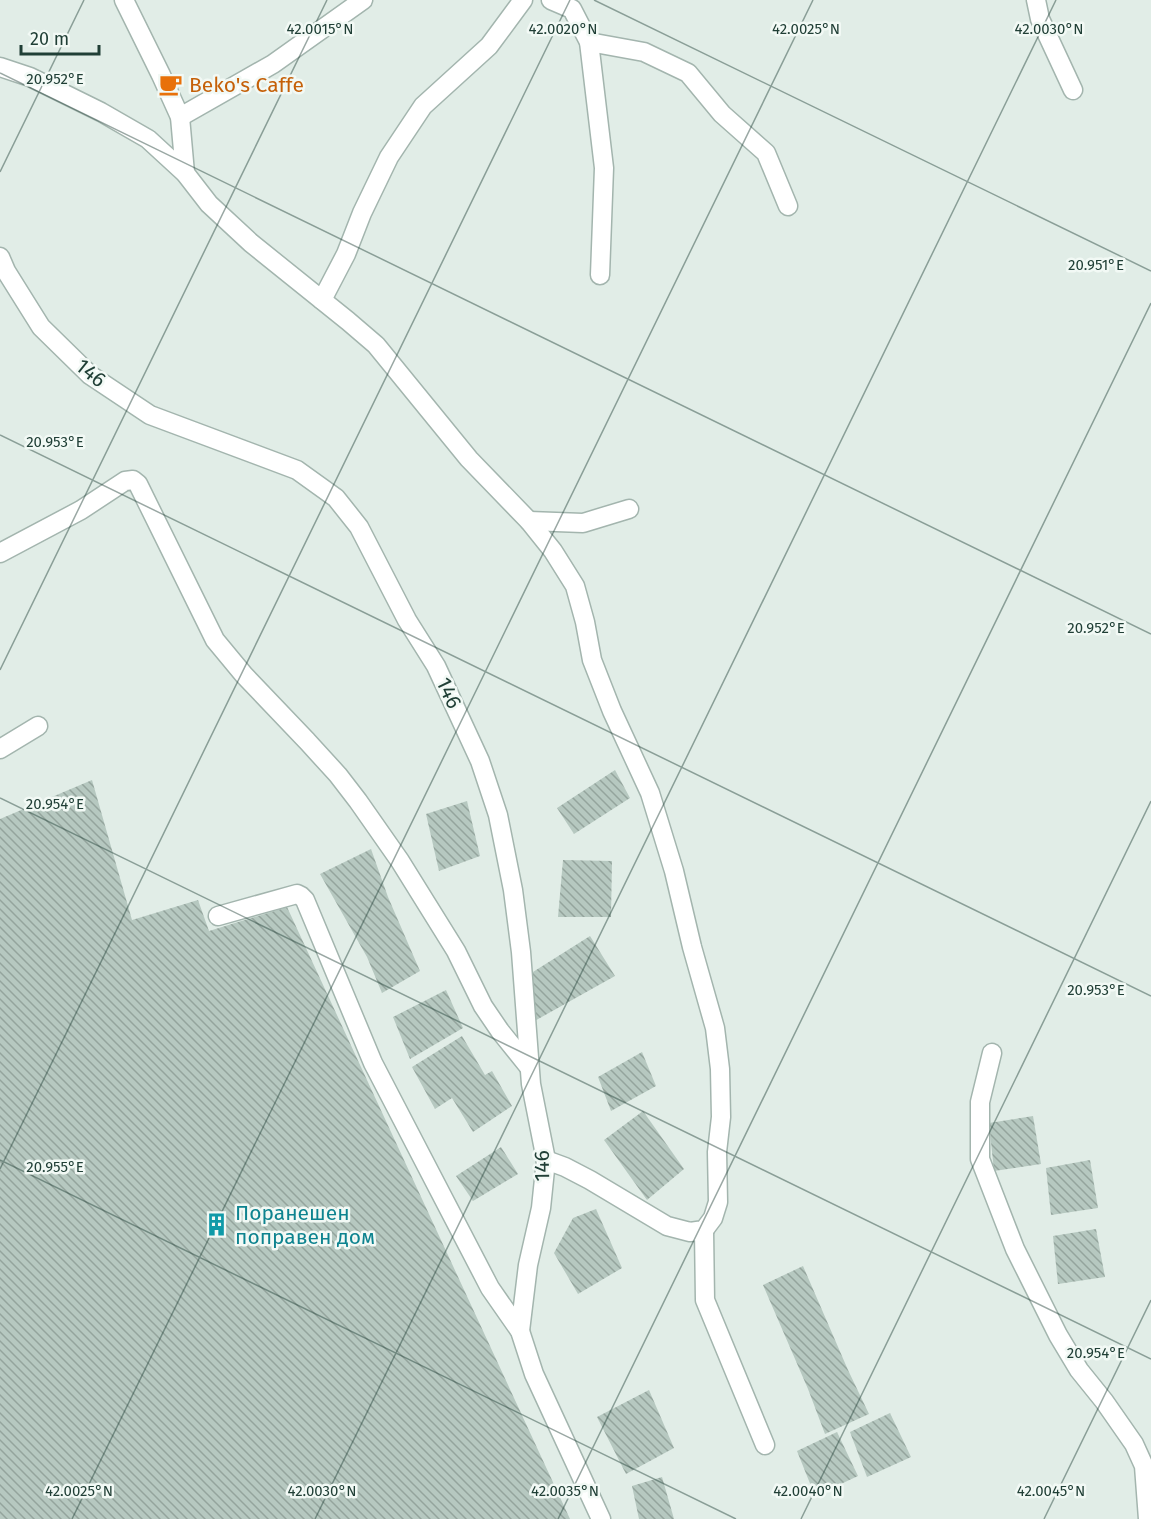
<svg xmlns="http://www.w3.org/2000/svg" width="1151" height="1519" font-family="'Fira Sans',sans-serif">
<defs>
<pattern id="building-back-hatch" width="6" height="6" patternUnits="userSpaceOnUse" patternTransform="scale(1.5)"><rect width="6" height="6" fill="#b6c8c0"/><path d="M-1 5l2 2M0 0l6 6M5-1l2 2" fill="none" stroke="#94a49d"/></pattern>
</defs>
<rect width="100%" height="100%" fill="#e1ede7"/>
<g fill="url(#building-back-hatch)">
<path d="M615,770L630,798L574,834L557,808Z"/>
<path d="M92,780L132,920L198,900L209,931L287,907L570,1519H0V819Z"/>
<path d="M467,801L480,856L439,871L426,814Z"/>
<path d="M371,849L388,897L420,971L382,993L367,957L320,874Z"/>
<path d="M563,860L612,861L611,917H558Z"/>
<path d="M590,936L615,976L531,1023L525,977Z"/>
<path d="M446,990L463,1028L410,1059L393,1017Z"/>
<path d="M462,1036L485,1075L492,1071L512,1106L473,1132L452,1098L435,1109L412,1067Z"/>
<path d="M642,1052L656,1086L611,1111L598,1077Z"/>
<path d="M643,1111L684,1169L647,1200L604,1140Z"/>
<path d="M1033,1116L1041,1164L994,1171L989,1123Z"/>
<path d="M501,1147L518,1174L473,1201L456,1176Z"/>
<path d="M1090,1160L1098,1208L1051,1215L1046,1168Z"/>
<path d="M596,1209L622,1268L578,1294L554,1253L573,1218Z"/>
<path d="M1096,1229L1105,1277L1058,1284L1053,1236Z"/>
<path d="M803,1266L848,1370L869,1414L825,1434L808,1389L763,1285Z"/>
<path d="M649,1390L674,1448L626,1474L597,1417Z"/>
<path d="M890,1413L911,1457L867,1477L850,1432Z"/>
<path d="M837,1432L858,1476L815,1496L797,1451Z"/>
<path d="M662,1477L674,1519H639L632,1486Z"/>
</g>
<g fill="none" stroke-linecap="round" stroke-linejoin="round">
<defs>
<g id="street">
<path d="M124,0L161,75L180,117L185,173"/>
<path d="M551,0L572,9L589,42L604,168L600,275"/>
<path d="M1036,0L1040,19L1073,90"/>
<path d="M589,42L644,52L688,73L722,114L766,153L788,206"/>
<path d="M0,67L30,77L101,112L148,139L185,173L209,204L251,243L348,321L376,345L469,459L529,521L553,551L575,586L585,622L592,660L612,711L650,793L674,871L692,947L715,1028L720,1069L721,1117L717,1152L718,1202L713,1218L704,1230L690,1232L667,1226L590,1180L565,1167L546,1160"/>
<path d="M180,117L273,64L363,0"/>
<path d="M0,257L6,271L41,327L90,375L150,415L297,470L336,498L359,527L407,620L436,666L480,761L498,815L513,890L521,952L531,1084L546,1160L541,1208L528,1265L520,1331"/>
<path d="M322,300L346,254L362,213L389,157L423,106L489,46L523,0"/>
<path d="M529,521L583,523L629,509"/>
<path d="M0,553L81,510L125,481L133,480L138,484L215,640L244,675L307,741L338,775L358,801L400,861L456,951L483,1006L500,1031L529,1067"/>
<path d="M0,749L38,726"/>
<path d="M218,916L297,894L301,896L305,900L373,1063L490,1288L520,1331L534,1374L601,1519"/>
<path d="M992,1053L980,1102V1159L1015,1249L1058,1335L1079,1370L1104,1401L1134,1444L1144,1466L1148,1519"/>
<path d="M704,1230L705,1300L765,1445"/>
</g>
</defs>
<use href="#street" stroke="#a3b5ae" stroke-width="21"/>
<use href="#street" stroke="#fff" stroke-width="18"/>
</g>
<path fill="none" stroke="#203f36" stroke-width="1.5" stroke-opacity="0.45" d="M594,0L1151,271M0,73L1151,634M0,172L84,0M0,435L1151,996M0,670L327,0M0,798L1151,1359M0,1160L736,1519M0,1169L570,0M72,1519L813,0M315,1519L1056,0M558,1519L1151,303M801,1519L1151,801M1044,1519L1151,1300"/>
<defs>
<symbol id="cafe-bare" viewBox="-9 -9 18 18"><path d="M-5.5-4.5H6V0H3Q3 3.5 0 3.5H-2.5Q-5.5 3.5-5.5 0ZM3-3.2v2h1.7v-2ZM-6 4.5H4V6H-6Z" fill="#e8710a" stroke="#f2f9f5" stroke-width="2.5" paint-order="stroke"/></symbol>
<symbol id="building-bare" viewBox="-9 -9 18 18"><path d="M-4-6H4V6H1V3H-1V6H-4ZM-2.5-4.3h1.7v1.8h-1.7ZM.8-4.3h1.7v1.8H.8ZM-2.5-1h1.7V.8h-1.7ZM.8-1h1.7V.8H.8Z" fill="#0f9aa8" stroke="#f2f9f5" stroke-width="2.5" paint-order="stroke"/></symbol>
</defs>
<g fill-rule="evenodd">
<use href="#cafe-bare" x="154" y="68" width="33" height="33"/>
<use href="#building-bare" x="200" y="1208" width="33" height="33"/>
</g>
<g text-anchor="middle" stroke-width="5" stroke-linejoin="round" paint-order="stroke">
<g font-size="21" fill="#c56008" stroke="#f2f9f5" text-anchor="start">
<text x="189" y="92">Beko's Caffe</text>
</g>
<g font-size="21" fill="#203f36" stroke="#f2f9f5">
<text transform="translate(91 373) rotate(39)" y="7">146</text>
<text transform="translate(449 693) rotate(65)" y="7">146</text>
<text transform="translate(542 1166) rotate(-91)" y="7">146</text>
</g>
<g font-size="21" fill="#0d838f" stroke="#f2f9f5" text-anchor="start">
<text x="235" y="1220">Поранешен<tspan x="235" dy="24">поправен дом</tspan></text>
</g>
</g>
<g font-size="15" text-anchor="middle" fill="#203f36" stroke="#f2f9f5" stroke-width="5" stroke-linejoin="round" paint-order="stroke">
<text x="320" y="34">42.0015°N</text>
<text x="563" y="34">42.0020°N</text>
<text x="806" y="34">42.0025°N</text>
<text x="1049" y="34">42.0030°N</text>
<text x="55" y="84">20.952°E</text>
<text x="1096" y="270">20.951°E</text>
<text x="55" y="447">20.953°E</text>
<text x="1096" y="633">20.952°E</text>
<text x="55" y="809">20.954°E</text>
<text x="1096" y="995">20.953°E</text>
<text x="55" y="1172">20.955°E</text>
<text x="1096" y="1358">20.954°E</text>
<text x="79" y="1496">42.0025°N</text>
<text x="322" y="1496">42.0030°N</text>
<text x="565" y="1496">42.0035°N</text>
<text x="808" y="1496">42.0040°N</text>
<text x="1051" y="1496">42.0045°N</text>
</g>
<path d="M21 45v9h78v-9" fill="none" stroke="#203f36" stroke-width="3"/>
<text x="30" y="45" font-size="18" fill="#203f36" stroke="#f2f9f5" stroke-width="4.5" paint-order="stroke">20 m</text>
</svg>
